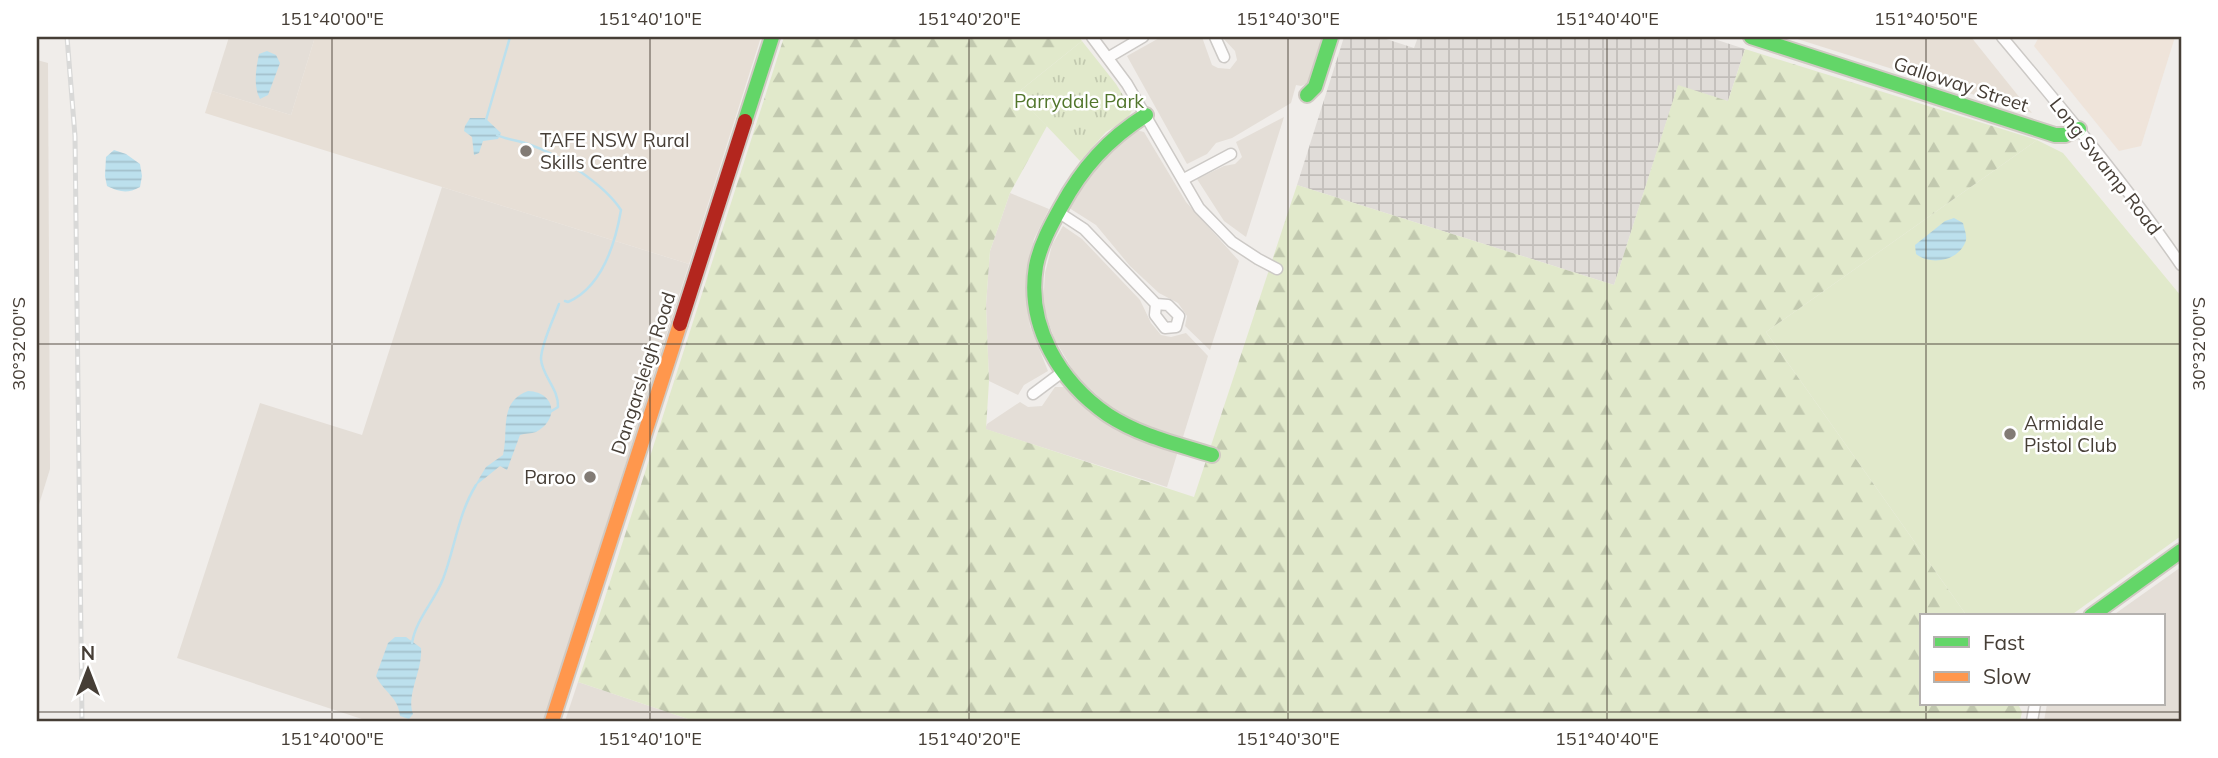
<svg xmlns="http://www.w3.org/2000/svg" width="2218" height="758" font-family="Mulish,sans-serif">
<defs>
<pattern id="industrial-grid" width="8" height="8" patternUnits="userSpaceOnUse" patternTransform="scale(1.75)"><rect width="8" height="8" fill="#e0dcd8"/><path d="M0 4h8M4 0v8" fill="none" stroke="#c2beba"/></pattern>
<pattern id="forest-firs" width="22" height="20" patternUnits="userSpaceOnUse" patternTransform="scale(1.75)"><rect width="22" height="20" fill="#e1e9cb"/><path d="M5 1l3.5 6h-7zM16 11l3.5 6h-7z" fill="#c2c9af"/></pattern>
<pattern id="park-tufts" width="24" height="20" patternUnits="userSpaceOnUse" patternTransform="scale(1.75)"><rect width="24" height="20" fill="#e1e9cb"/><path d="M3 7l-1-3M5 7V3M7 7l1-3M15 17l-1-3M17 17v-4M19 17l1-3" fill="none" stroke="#c2c9af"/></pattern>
<pattern id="water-rules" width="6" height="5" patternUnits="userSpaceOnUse" patternTransform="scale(1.75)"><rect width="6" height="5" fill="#bce0ed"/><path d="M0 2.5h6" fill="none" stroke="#a3c1cc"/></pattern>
</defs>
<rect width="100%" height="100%" fill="#f0edea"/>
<g fill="#e4ded7">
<path d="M229,37H315L291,115L212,91Z"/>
<path d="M1161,37H1202L1212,65L1218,68L1230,69L1237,60L1235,51L1222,37H1322L1308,83L1301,86L1296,85L1291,103L1232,138L1216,143L1207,154L1187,164L1127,56Z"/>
<path d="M37,60L48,63L50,469L37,511Z"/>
<path d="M1284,117L1246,237L1224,221L1197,179L1224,166L1235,164L1242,157L1236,142Z"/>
<path d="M1136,130L1144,132L1186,202L1239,261L1210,350L1185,326L1187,316L1178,303L1159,293L1130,266L1096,225L1066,206L1094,161Z"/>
<path d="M442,187L689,264L544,721H368L177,658L260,403L362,435Z"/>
<path d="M1010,193L1049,209L1034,239L1027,269L1026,297L1030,326L1048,371L1024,385L1018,395L989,381L986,305L990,251Z"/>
<path d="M1063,226L1082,239L1140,300L1151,323L1161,335L1171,337L1186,333L1208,356L1183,437L1151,428L1115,411L1077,377L1055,340L1043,307L1045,273L1052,245Z"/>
<path d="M1055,387H1064L1121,430L1178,451L1167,487L985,429L987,424L1020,402L1028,407L1042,406Z"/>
<path d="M2181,567V721H2044L2047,704H2164V616H2112Z"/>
<path d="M578,682L694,721H565Z"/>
</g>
<path fill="#efe4da" d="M2039,37H2175L2141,146L2119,151L2034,46Z"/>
<path fill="url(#industrial-grid)" d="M1344,37H1380L1414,48L1418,37H1708L1745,49L1728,101L1678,86L1614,285L1297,185Z"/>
<g fill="#e7dfd6">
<path d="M315,37H761L689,264L205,113L212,91L291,115Z"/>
<path d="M1791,37H1971L2032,113Z"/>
</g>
<path fill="#e1e9cb" d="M2037,140L2063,153L2181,296V536L2070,616H1967L1766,332Z"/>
<path fill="url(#forest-firs)" d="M784,37H1079L1082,41L1016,94L1047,126L1010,193L990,251L986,305L989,381L986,429L1194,497L1297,185L1614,285L1678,85L1728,101L1745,49L2037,140L1766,332L1967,616H1922V704H2018L2022,712L2020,721H694L578,682Z"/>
<path fill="url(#park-tufts)" d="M1082,41L1116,84L1132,110L1128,118L1106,132L1080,161L1016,94Z"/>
<g fill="url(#water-rules)">
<path d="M267,51L276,55L280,63L268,95L260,99C253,86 256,68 259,54Z"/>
<path d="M470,118H485L501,133L498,139L483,141L479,153L474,155L472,137L464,131L465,126Z"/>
<path d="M114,150L126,154L140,164L142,176L140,187C127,194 120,192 107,186L105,176L106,157Z"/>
<path d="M1954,218L1963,223C1964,228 1967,235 1966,240C1960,261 1931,266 1916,254L1915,245L1945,221Z"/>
<path d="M528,391C555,392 560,419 536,432C531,434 525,433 520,435L507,470L500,466L474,487L486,467L503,455C509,431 498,402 528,391Z"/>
<path d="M395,637H406L421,648C423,670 406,694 413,714L409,719L400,716C398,696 384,693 376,676L388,643Z"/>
</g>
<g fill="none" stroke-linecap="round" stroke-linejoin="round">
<g stroke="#bce0ed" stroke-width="2.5">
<path d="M486,120L510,37"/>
<path d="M497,135C507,140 518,140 528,144C558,154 604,184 621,210C615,245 602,287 568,302L565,301"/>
<path d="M550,412L558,407C559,389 542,376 541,359C541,344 554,318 559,304"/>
<path d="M412,643C416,619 434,602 443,579C455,548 458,514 476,485"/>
</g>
<defs>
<g id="street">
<path d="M1092,37L1127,84L1199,208L1232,242L1258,259L1277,269"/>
<path d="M1215,37L1224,57"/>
<path d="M2002,37C2064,111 2127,186 2181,265"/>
<path d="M1109,57L1143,37"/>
<path d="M1184,179L1231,154"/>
<path d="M1058,212L1084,229L1156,304L1168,305L1179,316L1176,327L1165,328L1155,315L1156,304"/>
<path d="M1033,394L1061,373"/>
<path d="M2032,721L2035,704"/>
</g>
<g id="fast">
<path d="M1751,37L2055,135H2065L2079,129"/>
<path d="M1307,95L1315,87L1331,37"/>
<path d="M1146,115C1108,139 1082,168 1061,207C1051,225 1040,245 1036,266C1026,326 1060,382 1108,415C1140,436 1177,444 1212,455"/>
<path d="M745,121L772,37"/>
<path d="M2091,616L2181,551"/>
</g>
<path id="slow" d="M552,721L680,324"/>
<path id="jam" d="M680,324L745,121"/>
</defs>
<use href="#street" stroke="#ccc9c6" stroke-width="13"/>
<use href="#fast" stroke="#d0cac3" stroke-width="18"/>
<use href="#slow" stroke="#d0cac3" stroke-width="18"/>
<use href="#jam" stroke="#d0cac3" stroke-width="18"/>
<use href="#street" stroke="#fdfcfc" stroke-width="10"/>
<use href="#fast" stroke="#63d668" stroke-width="14"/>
<use href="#slow" stroke="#ff974d" stroke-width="14"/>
<use href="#jam" stroke="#b3261e" stroke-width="14"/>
<defs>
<path id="rail" d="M67,37L75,136L82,721"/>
</defs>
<use href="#rail" stroke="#d9d9d8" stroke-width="5"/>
<use href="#rail" stroke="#fff" stroke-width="2.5" stroke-dasharray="8" stroke-linecap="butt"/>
</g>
<path fill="none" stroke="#463e36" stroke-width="2" stroke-opacity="0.45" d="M332,37V721M650,37V721M969,37V721M1288,37V721M1607,37V721M1926,37V616M37,344H2181M1926,704V721M37,712H2181"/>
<g fill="#827b75" stroke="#fff" stroke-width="2.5">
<circle cx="526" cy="151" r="7"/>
<circle cx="2010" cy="434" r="7"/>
<circle cx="590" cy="477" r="7"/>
</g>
<g text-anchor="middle" stroke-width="5" stroke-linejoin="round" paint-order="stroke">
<g font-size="19" fill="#463e36" stroke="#fff">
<text transform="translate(1961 84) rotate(18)" y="7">Galloway Street</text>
<text transform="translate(2106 166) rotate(52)" y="7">Long Swamp Road</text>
<text transform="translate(643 373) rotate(-72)" y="7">Dangarsleigh Road</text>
</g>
<g font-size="19" fill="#52762c" stroke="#fff">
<text x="1079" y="108">Parrydale Park</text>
</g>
<g font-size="19" fill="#463e36" stroke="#fff" text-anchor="start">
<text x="540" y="147">TAFE NSW Rural<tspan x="540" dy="22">Skills Centre</tspan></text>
<text x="2024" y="430">Armidale<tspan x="2024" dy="22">Pistol Club</tspan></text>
<text x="576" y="484" text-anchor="end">Paroo</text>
</g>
</g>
<rect width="2218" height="758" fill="none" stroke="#ffffff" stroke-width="77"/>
<rect x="1920" y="614" width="245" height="91" fill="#ffffff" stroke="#b5b2af" stroke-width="2"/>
<rect x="1934" y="637" width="35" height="10" fill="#63d668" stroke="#b5b2af" stroke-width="2"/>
<text x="1983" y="650" font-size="21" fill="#463e36">Fast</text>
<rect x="1934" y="672" width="35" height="10" fill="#ff974d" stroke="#b5b2af" stroke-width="2"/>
<text x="1983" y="684" font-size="21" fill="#463e36">Slow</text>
<g transform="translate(88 670)" stroke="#ffffff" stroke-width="5" paint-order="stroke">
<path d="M0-5L12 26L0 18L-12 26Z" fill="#463e36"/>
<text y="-10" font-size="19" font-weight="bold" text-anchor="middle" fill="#463e36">N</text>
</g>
<rect x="38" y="38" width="2142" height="682" fill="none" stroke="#463e36" stroke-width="2.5"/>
<g font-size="18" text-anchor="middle" fill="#463e36">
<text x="332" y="25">151°40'00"E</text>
<text x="650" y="25">151°40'10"E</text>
<text x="969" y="25">151°40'20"E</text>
<text x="1288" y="25">151°40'30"E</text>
<text x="1607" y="25">151°40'40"E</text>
<text x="1926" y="25">151°40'50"E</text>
<text transform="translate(19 344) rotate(-90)" y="6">30°32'00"S</text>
<text transform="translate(2199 344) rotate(-90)" y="6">30°32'00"S</text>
<text x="332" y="745">151°40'00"E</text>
<text x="650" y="745">151°40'10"E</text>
<text x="969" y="745">151°40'20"E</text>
<text x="1288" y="745">151°40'30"E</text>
<text x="1607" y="745">151°40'40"E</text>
</g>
</svg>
